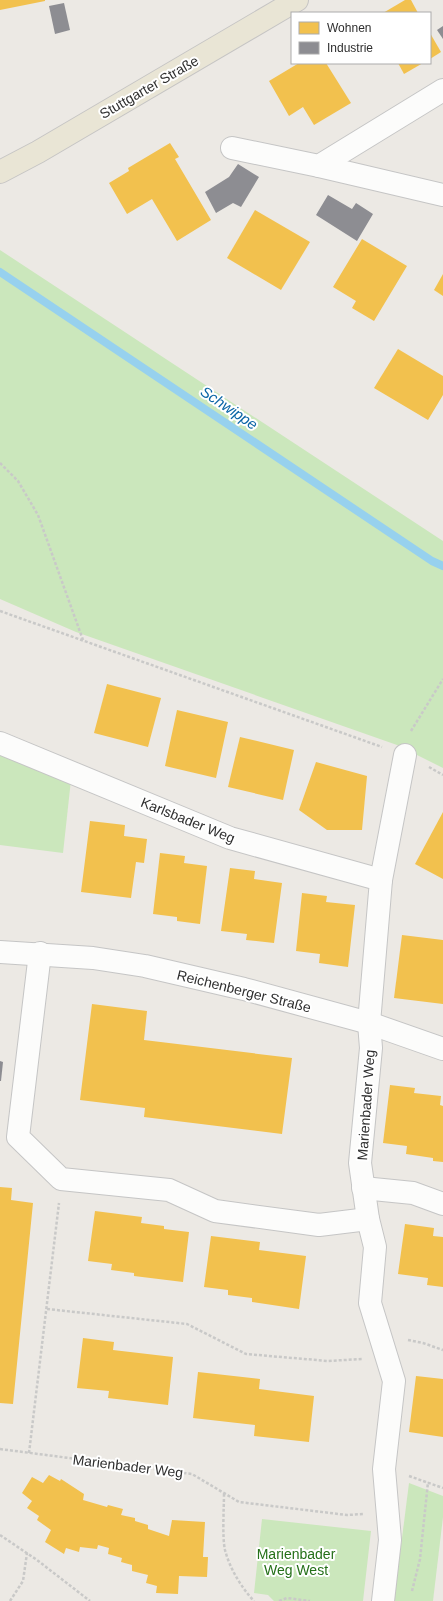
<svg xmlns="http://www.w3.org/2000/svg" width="443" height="1601" font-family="Arial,sans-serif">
<rect width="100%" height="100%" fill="#ece9e4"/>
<g fill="#cbe7bc">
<path d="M0,250L443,541V768L397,745L76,632L0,599Z"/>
<path d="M0,752L71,780L63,853L0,845Z"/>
<path d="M409,1483L443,1496V1517L433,1601H394Z"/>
<path d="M262,1519L371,1531L363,1601H274L268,1595L254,1593Z"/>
</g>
<g fill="#f2c14e">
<path d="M0,0H45V1L0,10Z"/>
<path d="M405,0H411L418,13H383Z"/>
<path d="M430,33L441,52L430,59Z"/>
<path d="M299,63H326L351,103L314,125L303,107L289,116L269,81Z"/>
<path d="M398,63H423L404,74Z"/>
<path d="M170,143L179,157L175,159L211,220L177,241L152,199L127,214L109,183L129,171L128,168Z"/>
<path d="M255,210L310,242L281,290L227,258Z"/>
<path d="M362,239L407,266L374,321L352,308L356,301L333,287Z"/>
<path d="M443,274V296L434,290Z"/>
<path d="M398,349L443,376V395L428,420L374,388Z"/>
<path d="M107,684L161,698L148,747L94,733Z"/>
<path d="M177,710L228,722L216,778L165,766Z"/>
<path d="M240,737L294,750L283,800L228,787Z"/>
<path d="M316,762L367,776L362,830H327L299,810Z"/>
<path d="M443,812V879L415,864Z"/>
<path d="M90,821L125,825L124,836L147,839L144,863L136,862L131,898L81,892Z"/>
<path d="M160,853L185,856L184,863L207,866L200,924L177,921V917L153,914Z"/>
<path d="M230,868L255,871L254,879L282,883L274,943L246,940L247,934L221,931Z"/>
<path d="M302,893L327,896L326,902L355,905L348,967L319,963L320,954L296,951Z"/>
<path d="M402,935L443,940V1004L394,998Z"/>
<path d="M92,1004L147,1011L144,1040L292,1058L282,1134L144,1117L145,1108L80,1100Z"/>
<path d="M390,1085L415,1088L414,1093L441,1096L440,1105L443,1106V1162L433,1161V1158L406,1154L407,1146L383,1143Z"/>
<path d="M0,1187L12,1188L11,1200L33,1203L13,1404L0,1403Z"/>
<path d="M95,1211L142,1217L141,1223L164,1226V1229L189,1232L183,1282L134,1276V1273L111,1270L112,1264L88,1261Z"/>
<path d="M405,1224L434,1228L433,1236L443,1237V1287L427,1285L428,1278L398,1274Z"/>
<path d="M211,1236L260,1242L259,1250L306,1256L299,1309L252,1302V1298L228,1295V1290L204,1287Z"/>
<path d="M83,1338L114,1342L113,1350L173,1357L168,1405L108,1398L109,1391L77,1388Z"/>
<path d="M198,1372L260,1379L259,1389L314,1396L309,1442L254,1436L255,1425L193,1418Z"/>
<path d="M416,1376L443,1379V1437L409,1432Z"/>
<path d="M49,1475L60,1481L61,1479L84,1494L83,1500L107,1507L108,1505L123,1509L121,1515L135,1518V1521L148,1525V1529L169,1536L172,1520L205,1522L203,1557H208L207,1577L179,1576L178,1594L156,1593L157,1586L146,1583L148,1575L132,1571V1565L121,1562L122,1558L108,1554L109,1548L98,1545L97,1549L80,1547L79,1552L66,1548L64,1554L45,1542L51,1530L37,1520L39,1516L27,1508L32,1501L22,1493L32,1477L43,1483Z"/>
</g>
<g fill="#8d8d92">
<path d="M64,3L70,30L55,34L49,6Z"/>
<path d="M443,26V39L437,30Z"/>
<path d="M238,164L259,177L241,207L233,203L216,213L205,192L229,177Z"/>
<path d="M328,195L352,209L356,203L373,214L357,241L316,215Z"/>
<path d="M0,1061L3,1062L1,1081H0Z"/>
</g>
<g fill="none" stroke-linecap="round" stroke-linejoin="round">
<path stroke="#97d1ee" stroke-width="8" d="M0,272L432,561L443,566"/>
<defs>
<g id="minor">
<path d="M232,148L319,166L443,90"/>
<path d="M319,166L443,195"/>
<path d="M0,743L230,838L381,880L369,1023L371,1048L360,1163L368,1219L375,1247L370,1303L394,1381L384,1469L390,1540L383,1601"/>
<path d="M381,880L405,755"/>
<path d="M0,952L93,958L145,966L244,989L369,1023L443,1049"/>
<path d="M40,953L18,1137L61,1179L169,1190L215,1211L319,1225L368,1219"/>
<path d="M363,1188L413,1193L443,1204"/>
</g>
<path id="major" d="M0,172L38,152L297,0"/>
</defs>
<use href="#minor" stroke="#c5c5c5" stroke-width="24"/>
<use href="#major" stroke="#c6c5c4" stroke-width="24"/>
<g stroke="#c9c9c8" stroke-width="2.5" stroke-dasharray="3 2" stroke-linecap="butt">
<path d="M0,463L18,481L38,515L83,640"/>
<path d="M0,611L382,747"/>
<path d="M411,731L443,679"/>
<path d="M429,767L443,775"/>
<path d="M47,1309L187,1324L246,1354L328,1361L362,1359"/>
<path d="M408,1340L423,1343L443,1350"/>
<path d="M0,1449L192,1474L239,1502L347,1515L363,1514"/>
<path d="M29,1453L59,1203"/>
<path d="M409,1476L443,1488"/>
<path d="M224,1494C224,1508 222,1537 225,1550C230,1569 241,1587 254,1601"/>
<path d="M0,1535L37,1560L90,1601"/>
<path d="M412,1591L420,1559L428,1482"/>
<path d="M10,1601L23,1581L27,1553"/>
<path d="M279,1601L287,1598L310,1601"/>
</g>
<use href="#minor" stroke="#fcfcfb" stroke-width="22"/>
<use href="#major" stroke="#e9e5d5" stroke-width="22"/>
</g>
<g text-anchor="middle" stroke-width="4" stroke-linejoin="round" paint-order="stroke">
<g font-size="14" fill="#2e2e2e" stroke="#fff">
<text transform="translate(149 87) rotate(-30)" y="5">Stuttgarter Straße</text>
<text transform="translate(188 820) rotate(22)" y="5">Karlsbader Weg</text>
<text transform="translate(244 991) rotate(14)" y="5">Reichenberger Straße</text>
<text transform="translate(366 1105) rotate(-86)" y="5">Marienbader Weg</text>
<text transform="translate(128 1466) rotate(7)" y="5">Marienbader Weg</text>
</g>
<g font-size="14" fill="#257019" stroke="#fff">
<text x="296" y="1559">Marienbader<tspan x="296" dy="16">Weg West</tspan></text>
</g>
<g font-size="15" font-style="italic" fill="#0a65a6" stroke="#fff">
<text transform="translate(229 408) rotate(34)" y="5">Schwippe</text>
</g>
</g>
<rect x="291" y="12" width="140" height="52" fill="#ffffff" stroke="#ababab"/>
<rect x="299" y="22" width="20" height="12" fill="#f2c14e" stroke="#ababab"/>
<text x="327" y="32" font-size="12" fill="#2e2e2e">Wohnen</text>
<rect x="299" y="42" width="20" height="12" fill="#8d8d92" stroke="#ababab"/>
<text x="327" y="52" font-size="12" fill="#2e2e2e">Industrie</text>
</svg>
